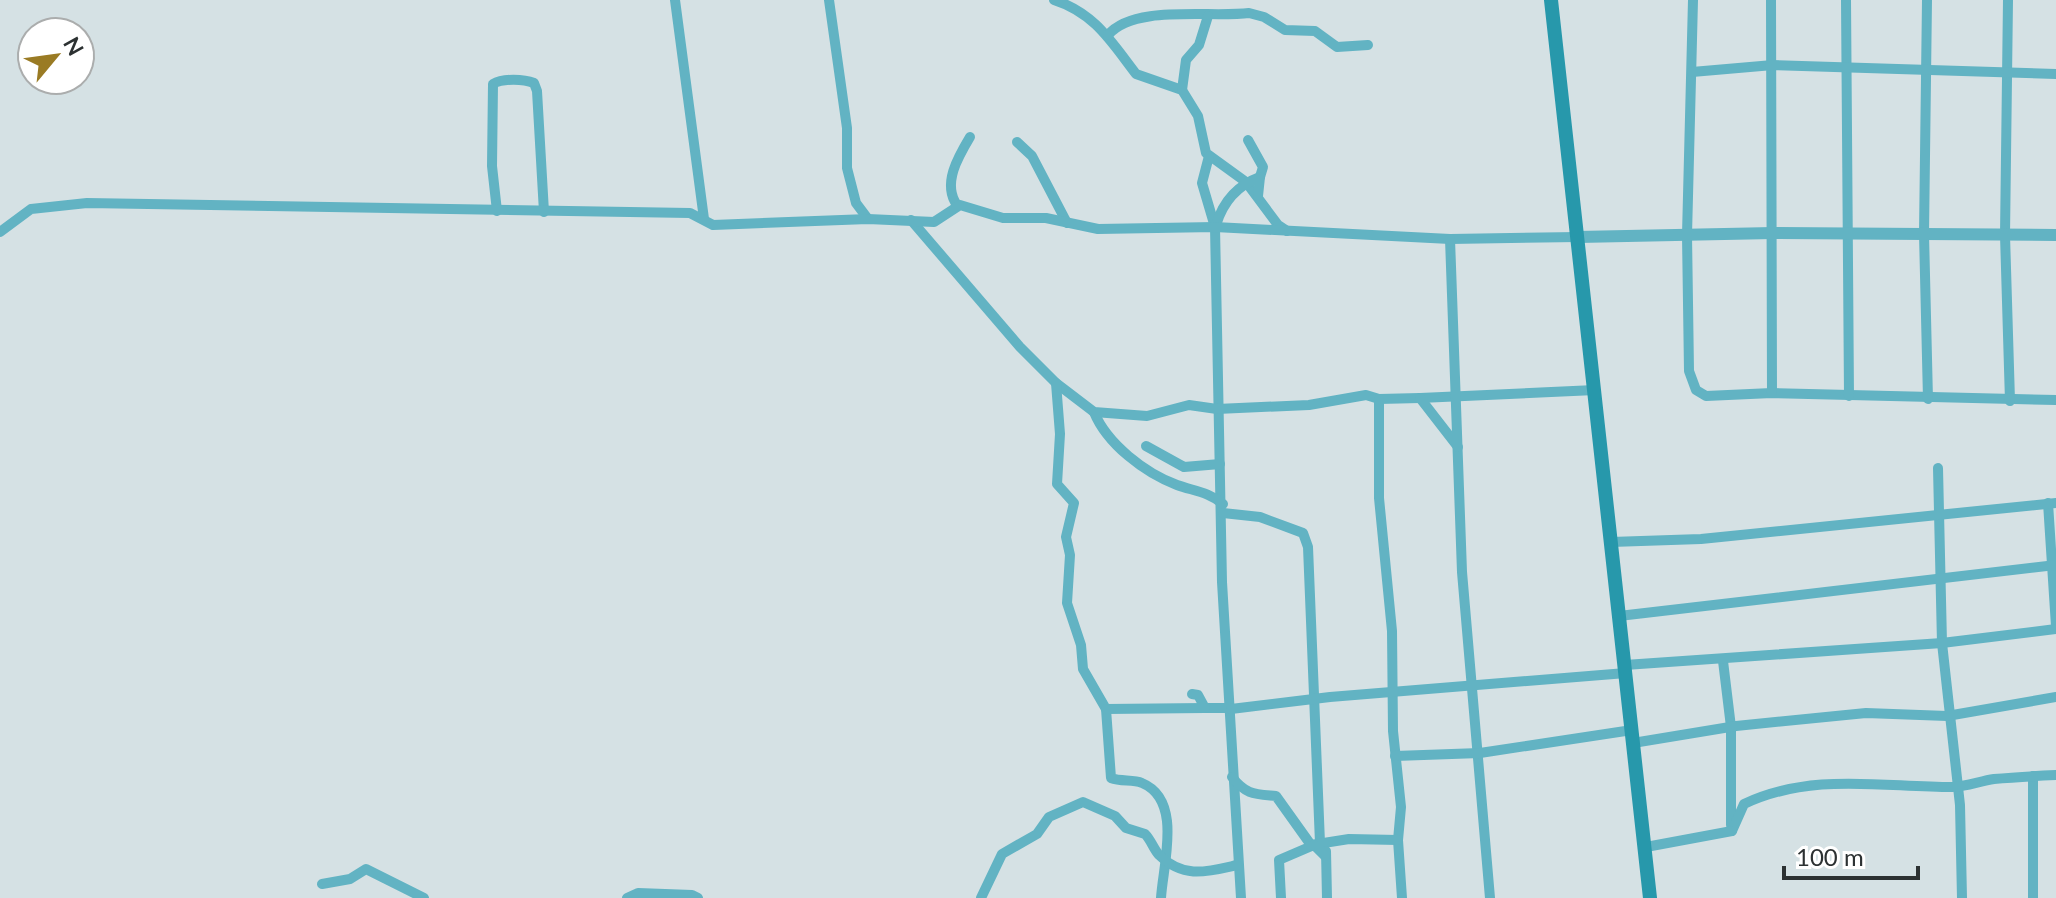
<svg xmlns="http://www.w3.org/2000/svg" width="2056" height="898" font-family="Lato,sans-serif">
<rect width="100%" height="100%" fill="#d5e1e4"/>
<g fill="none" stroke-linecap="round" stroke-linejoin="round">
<g stroke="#62b3c3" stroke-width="10">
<path d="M675,0L704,219"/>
<path d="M829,0L847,128V168L856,203L868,219"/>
<path d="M1054,0C1095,13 1112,43 1136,74L1182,90L1198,116L1206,153L1246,182L1278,225L1287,231"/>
<path d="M1693,0L1687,235L1689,371L1696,390L1706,396L1772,393L2056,400"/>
<path d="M1771,0L1772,393"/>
<path d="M1846,0L1849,396"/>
<path d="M1927,0L1924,234L1928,399"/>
<path d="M2008,0L2005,235L2010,401"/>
<path d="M1108,35C1134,4 1210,18 1249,13L1264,17L1285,30L1315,31L1337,47L1368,45"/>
<path d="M1692,72L1773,65L2056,74"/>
<path d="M1182,90L1186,60L1199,45L1208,16"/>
<path d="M1248,140L1263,167L1260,177"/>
<path d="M1017,142L1032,156L1067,223"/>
<path d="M1209,156L1202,183L1215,227L1222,582L1241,898"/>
<path d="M957,205C942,184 958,157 970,137"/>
<path d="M497,211L492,166L493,84C503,78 524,79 534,83L537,91L544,212"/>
<path d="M911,220L1020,347L1056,383L1094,412L1147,416L1189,405L1217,409L1309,405L1366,395L1379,399L1420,398L1595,390"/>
<path d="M1216,225C1223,202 1238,185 1260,177L1258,196"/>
<path d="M0,232L31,209L87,203L690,213L713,225L868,219L934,222L960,205L1003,218H1046L1098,229L1215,227L1450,239L1578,237"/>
<path d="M1450,239L1462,572L1490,898"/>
<path d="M1056,383L1060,434L1057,484L1074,503L1066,537L1070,555L1067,603L1081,645L1083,669L1106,709L1111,778C1121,782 1133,779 1142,783C1183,800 1163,864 1161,898"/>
<path d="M1420,398L1458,447"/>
<path d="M1379,399V498L1392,631L1393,731L1401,807L1398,840L1402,898"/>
<path d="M1094,412C1107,444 1145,473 1177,485C1194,491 1209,492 1223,504"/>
<path d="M1146,446L1184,467L1220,464"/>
<path d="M1938,468L1942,643L1960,805L1962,898"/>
<path d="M2048,503L2056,626"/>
<path d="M1223,513L1260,517L1303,533L1308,547L1320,843"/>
<path d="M1611,542L1701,539L2056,503"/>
<path d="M1619,616L2056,565"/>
<path d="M1723,661L1731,727V825"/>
<path d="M1625,665L1942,643L2056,629"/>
<path d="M1192,694L1198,695L1205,708H1230"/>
<path d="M1106,709L1205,708"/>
<path d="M1231,709L1330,697L1626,673"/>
<path d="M1633,743L1736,726L1866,713L1947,716L2056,697"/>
<path d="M1395,756L1480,753L1632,730"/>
<path d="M2033,776V898"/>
<path d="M1232,777C1246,795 1255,794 1276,796L1311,845L1349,839L1398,840"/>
<path d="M1732,831L1744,804C1812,772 1881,787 1952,787C1966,787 1980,781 1994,779C2015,777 2035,776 2056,775"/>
<path d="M1646,847L1732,831"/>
<path d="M1326,851L1327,898"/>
<path d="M322,884L350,879L366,869L424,898"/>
<path d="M627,898L638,893L692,895L698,898"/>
<path d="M981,898L1002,854L1037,834L1049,817L1083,802L1115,816L1126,828L1145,834C1151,840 1153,848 1159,855C1184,879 1206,872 1237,865"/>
<path d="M1281,898L1279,860L1314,845L1325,856"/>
</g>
<path stroke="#62b3c3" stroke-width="12" d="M1578,237L1773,233L2056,235"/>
<path stroke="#2798ab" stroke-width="14" d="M1551,0L1650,898"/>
</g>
<g transform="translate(56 56) rotate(61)"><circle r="38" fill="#ffffff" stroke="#abadad" stroke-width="2"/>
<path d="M0-6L14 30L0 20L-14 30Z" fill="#9a7b24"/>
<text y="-12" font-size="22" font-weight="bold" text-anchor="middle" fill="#2c3132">N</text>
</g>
<path d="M1784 866v12h134v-12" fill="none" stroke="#2c3132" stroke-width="4"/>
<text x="1796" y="866" font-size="24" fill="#2c3132" stroke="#ffffff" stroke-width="6" paint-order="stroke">100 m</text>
</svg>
